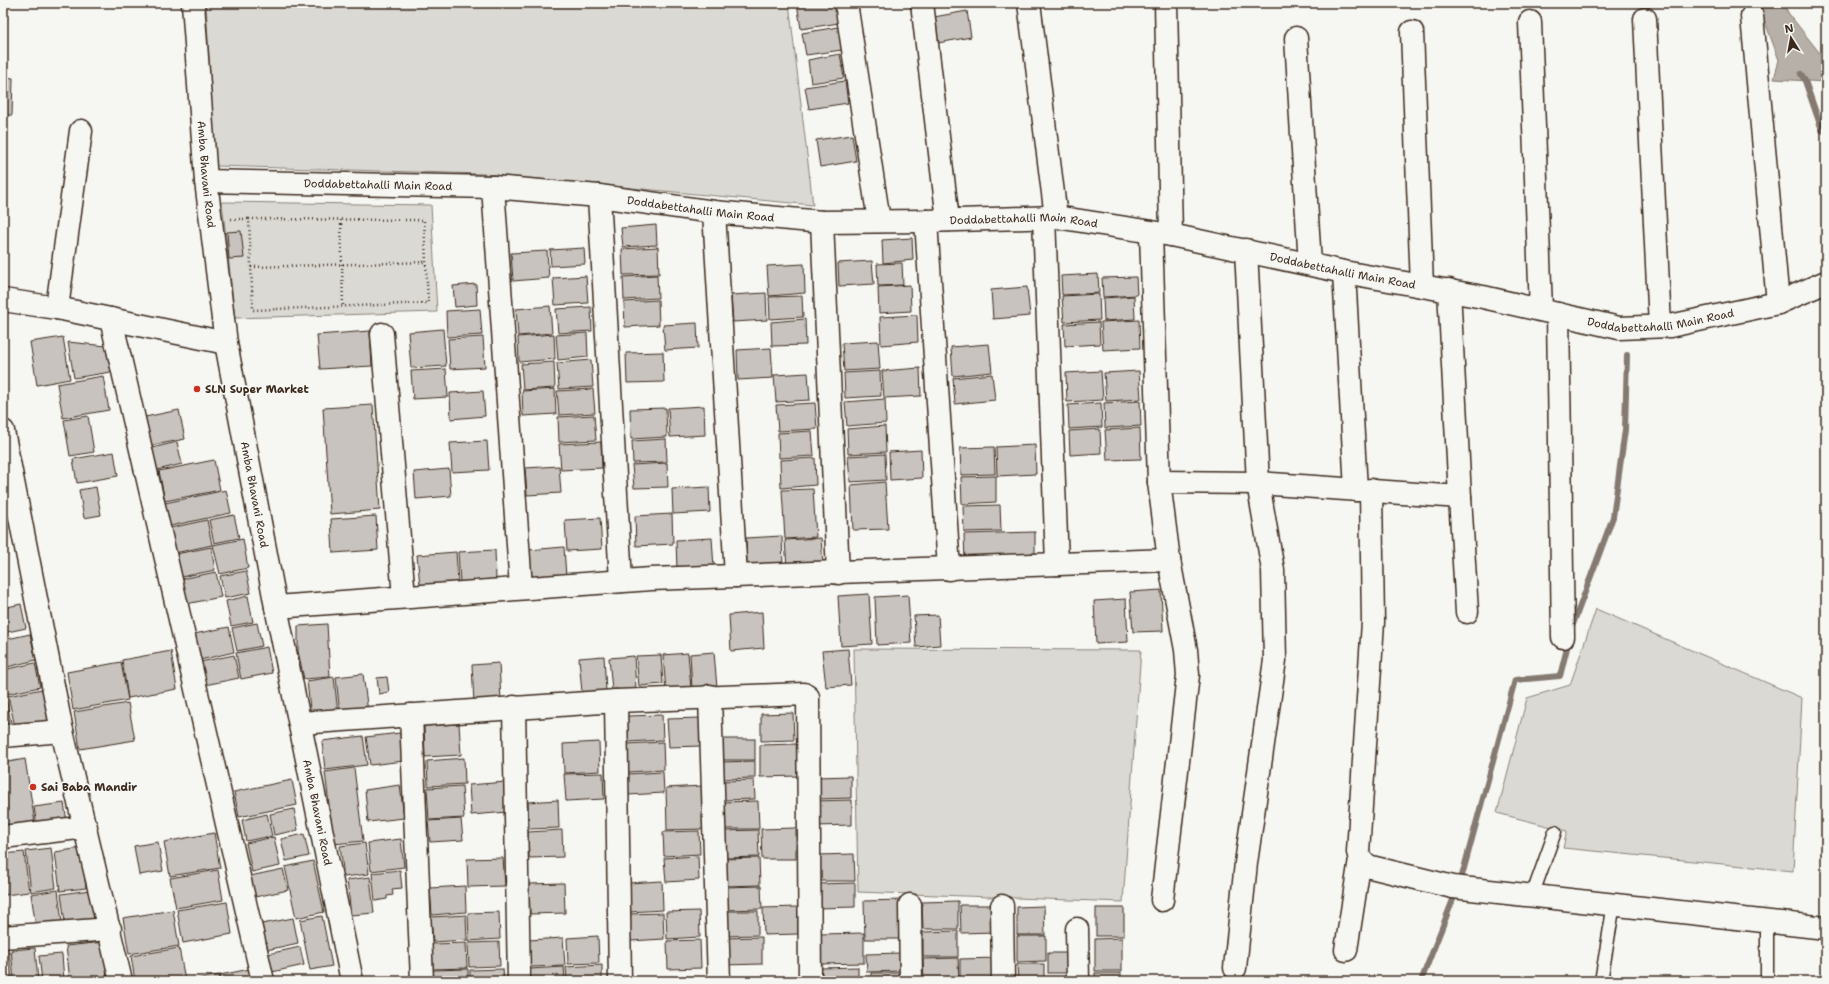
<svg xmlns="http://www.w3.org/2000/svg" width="1829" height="984" font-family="'Shantell Sans',sans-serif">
<rect width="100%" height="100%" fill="#f6f6f2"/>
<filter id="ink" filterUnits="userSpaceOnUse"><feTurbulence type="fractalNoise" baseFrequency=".025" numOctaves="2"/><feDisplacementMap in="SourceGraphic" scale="8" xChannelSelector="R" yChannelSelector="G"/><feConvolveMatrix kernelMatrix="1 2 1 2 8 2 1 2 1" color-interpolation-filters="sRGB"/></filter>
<g filter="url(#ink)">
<g fill="#dad9d3" stroke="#8a8278">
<path d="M206,3H789L813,205L483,174L215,166Z"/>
<path d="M222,202L431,205L437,312L235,318Z"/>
<path d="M1596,609L1802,698L1793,871L1563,848L1567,831L1497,813L1527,698L1570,685Z"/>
<path d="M854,649L1141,650L1123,902L858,892Z"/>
</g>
<path fill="#b6b0a9" stroke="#857a71" d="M1758,3H1783L1789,14L1826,61V87L1825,82L1774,79L1779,60Z"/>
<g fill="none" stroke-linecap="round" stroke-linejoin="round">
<g stroke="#857a71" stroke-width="6">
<path d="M1801,74L1805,81L1822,130L1826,132"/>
<path d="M1572,627L1613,517L1625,430L1627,355"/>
<path d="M1460,883L1515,680L1560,676L1569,640"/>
<path d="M1421,981L1456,892"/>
</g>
</g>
<g fill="#c8c3be" stroke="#3b2a1e">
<path d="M797,3H836L839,23L801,29Z"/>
<path d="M967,11L971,37L938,43L934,17Z"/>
<path d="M838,27L842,50L806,55L802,33Z"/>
<path d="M840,54L844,78L811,83L808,60Z"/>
<path d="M3,77L13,78L12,115H3Z"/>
<path d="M845,81L848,103L809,109L805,87Z"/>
<path d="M852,135L856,161L820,167L816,140Z"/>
<path d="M656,225L657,245L623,247L621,228Z"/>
<path d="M241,231L244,258L229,259L227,232Z"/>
<path d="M912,238L913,260L883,263L882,240Z"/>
<path d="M658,247L659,274L623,275L622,249Z"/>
<path d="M584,248L585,264L551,266L550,250Z"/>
<path d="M547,251L549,278L513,281L511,253Z"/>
<path d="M872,261L874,284L839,286L838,263Z"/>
<path d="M902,263L903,285L878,286L877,264Z"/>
<path d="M804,264L805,293L769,296L767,266Z"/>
<path d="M1098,274L1099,293L1062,295L1061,276Z"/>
<path d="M657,275L658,298L624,300L623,277Z"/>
<path d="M586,276L588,303L555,305L553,278Z"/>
<path d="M1136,277L1137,295L1103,297L1102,278Z"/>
<path d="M476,284L477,305L455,307L453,286Z"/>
<path d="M910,285L911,311L879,313L878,287Z"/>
<path d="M1027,287L1030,316L993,319L991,290Z"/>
<path d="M766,293L767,320L733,322L731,295Z"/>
<path d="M1099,294L1100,320L1064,322L1062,296Z"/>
<path d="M802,296L803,317L770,319L769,297Z"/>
<path d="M1134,296L1135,319L1104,321L1103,298Z"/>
<path d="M658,300L659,325L625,327L624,302Z"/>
<path d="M550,306L552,333L518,336L516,309Z"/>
<path d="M591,307L592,331L558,333L556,309Z"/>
<path d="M480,309L482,335L447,337L446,311Z"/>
<path d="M917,315L918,342L881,345L880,317Z"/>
<path d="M805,319L806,345L772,346L771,322Z"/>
<path d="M1139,320L1140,348L1103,350L1101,322Z"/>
<path d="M1099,322L1100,344L1065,346L1064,324Z"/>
<path d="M697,323L698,348L665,350L663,325Z"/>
<path d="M443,329L446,366L411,368L408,332Z"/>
<path d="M370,331L372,366L320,369L317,335Z"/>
<path d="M587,333L588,357L558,360L556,335Z"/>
<path d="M554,334L555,359L519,362L518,337Z"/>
<path d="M63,337L70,379L37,385L30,342Z"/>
<path d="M483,337L485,367L450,369L448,339Z"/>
<path d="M878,341L880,369L844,371L842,343Z"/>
<path d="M68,342L106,346L111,372L74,378Z"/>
<path d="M989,344L992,372L953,376L951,347Z"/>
<path d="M771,348L773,378L738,380L737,350Z"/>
<path d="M663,352L664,382L627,383L626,353Z"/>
<path d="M591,360L593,387L559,389L557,363Z"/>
<path d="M554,362L555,388L523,390L521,364Z"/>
<path d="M920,368L921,396L884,398L882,371Z"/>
<path d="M446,369L448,397L413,399L411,371Z"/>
<path d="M880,371L881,396L845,398L844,373Z"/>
<path d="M1101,371L1103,400L1067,402L1066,373Z"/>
<path d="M1139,371L1141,399L1106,401L1104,373Z"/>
<path d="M808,373L810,400L776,402L774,375Z"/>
<path d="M992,374L995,400L955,404L953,378Z"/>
<path d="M103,376L109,410L63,418L57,384Z"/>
<path d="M555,389L556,414L523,416L522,391Z"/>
<path d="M593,389L595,413L559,415L557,391Z"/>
<path d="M483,391L485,416L451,419L450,393Z"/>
<path d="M885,399L886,423L847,426L845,402Z"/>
<path d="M1140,401L1141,426L1105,428L1104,403Z"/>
<path d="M815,403L817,429L778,431L776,405Z"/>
<path d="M1101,403L1102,427L1069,429L1068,405Z"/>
<path d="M373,405L380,510L330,514L323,408Z"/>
<path d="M704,406L705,435L670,437L668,408Z"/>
<path d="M666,408L667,437L631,439L630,409Z"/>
<path d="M179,410L185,439L150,446L145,417Z"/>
<path d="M594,415L596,440L559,442L558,417Z"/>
<path d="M88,416L94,452L70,456L64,420Z"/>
<path d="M885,426L886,452L848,454L847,429Z"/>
<path d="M1140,428L1141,459L1107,460L1105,430Z"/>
<path d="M1100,429L1101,453L1070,455L1069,431Z"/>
<path d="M812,431L814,456L779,458L778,433Z"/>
<path d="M666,439L667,462L633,463L632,441Z"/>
<path d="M487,441L489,470L452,472L450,443Z"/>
<path d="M177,442L182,464L157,470L152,448Z"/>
<path d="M601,442L602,468L561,470L559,444Z"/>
<path d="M1035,445L1036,474L997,476L996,447Z"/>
<path d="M994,447L995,474L961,475L960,448Z"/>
<path d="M921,450L922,478L890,480L889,452Z"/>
<path d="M114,452L118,476L77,483L73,459Z"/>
<path d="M885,454L886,480L850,482L848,456Z"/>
<path d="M815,458L816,485L781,488L780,460Z"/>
<path d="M214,460L220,490L165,501L159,471Z"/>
<path d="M667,463L668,487L634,488L632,465Z"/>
<path d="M559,466L561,493L527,495L525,468Z"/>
<path d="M449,469L451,496L416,499L414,472Z"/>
<path d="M996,476V502L962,504L961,477Z"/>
<path d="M885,482L888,529L853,530L851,485Z"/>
<path d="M96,487L101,515L84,518L79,490Z"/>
<path d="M709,487L710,512L673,514L672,489Z"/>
<path d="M813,489L816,537L785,539L782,490Z"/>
<path d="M226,490L231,513L170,526L165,503Z"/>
<path d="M1000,505L1001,531L964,532L963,506Z"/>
<path d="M672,514L673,544L636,546L635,516Z"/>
<path d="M234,515L239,538L214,543L209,520Z"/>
<path d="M376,516L378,550L333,553L331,519Z"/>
<path d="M600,518L602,549L567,551L565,520Z"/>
<path d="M207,520L212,545L175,553L170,528Z"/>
<path d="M1035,532V559L965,561L964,534Z"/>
<path d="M782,536L783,566L747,568L746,538Z"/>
<path d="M712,538L714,568L677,570L676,540Z"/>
<path d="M821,538L823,565L787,568L785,540Z"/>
<path d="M243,539L248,568L220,574L213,545Z"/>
<path d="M211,547L215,570L181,577L176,554Z"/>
<path d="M564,547L566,577L531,579L529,550Z"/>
<path d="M495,550L496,580L460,582L458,552Z"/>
<path d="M456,552L458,582L420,585L417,555Z"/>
<path d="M246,571L251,593L225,598L220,576Z"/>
<path d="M216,572L221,597L186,604L181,579Z"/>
<path d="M1161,590L1163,631L1133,632L1130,592Z"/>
<path d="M869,594L872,644L841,646L838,596Z"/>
<path d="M908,595L911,643L877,645L875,597Z"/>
<path d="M248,596L253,622L231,626L226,601Z"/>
<path d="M1126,599L1128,642L1096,644L1094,601Z"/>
<path d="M21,604L26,628L3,633V608Z"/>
<path d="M762,612L764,648L731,651L729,615Z"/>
<path d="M938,615L940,645L916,647L914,616Z"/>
<path d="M257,623L262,646L237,651L232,628Z"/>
<path d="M327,624L330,677L304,679L298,651V626Z"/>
<path d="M229,627L234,652L200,660L194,634Z"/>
<path d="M30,634L36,660L3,668V640Z"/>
<path d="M267,647L272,673L241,679L236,653Z"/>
<path d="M848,649L851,685L826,687L822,651Z"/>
<path d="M171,651L177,689L128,698L122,660Z"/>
<path d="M714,652L717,688L692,689L690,654Z"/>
<path d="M688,653L691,689L666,691L663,655Z"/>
<path d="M234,655L239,678L205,685L200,662Z"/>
<path d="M661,655L663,684L639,686L636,656Z"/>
<path d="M604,656L606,691L582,693L579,658Z"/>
<path d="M634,656L636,689L612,690L609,658Z"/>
<path d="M121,662L128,700L73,710L67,672Z"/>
<path d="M35,663L40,687L7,694L3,670Z"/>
<path d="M499,663L501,701L474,703L472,665Z"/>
<path d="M363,674L368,712L340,715L336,677Z"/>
<path d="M334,677L338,714L311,718L307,681Z"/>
<path d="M387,677L389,692L379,694L377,678Z"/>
<path d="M42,689L50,724L16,731L8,696Z"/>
<path d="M3,698H6L12,728L3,730Z"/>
<path d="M128,703L135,740L80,749L74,712Z"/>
<path d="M793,713L794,740L761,741V714Z"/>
<path d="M662,715L663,740L627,742L626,716Z"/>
<path d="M700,718L701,746L669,747L667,719Z"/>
<path d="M459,724L461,755L425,757L424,726Z"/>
<path d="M400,733L404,761L370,765L366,737Z"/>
<path d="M363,736L367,765L325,770L322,741Z"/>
<rect x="720" y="739" width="35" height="21"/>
<path d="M599,742L600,771L564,773L563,744Z"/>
<path d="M663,742L664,770L628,772L627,744Z"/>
<path d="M797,744L798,776L760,777V745Z"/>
<path d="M464,758L465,784L428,786L427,761Z"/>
<path d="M25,759L35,823L3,827V763Z"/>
<path d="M755,761V778L720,779V762Z"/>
<path d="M354,768L363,841L334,844L325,772Z"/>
<path d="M663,772L664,793L628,795L627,774Z"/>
<path d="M603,773L604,799L566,801L564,774Z"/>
<path d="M851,776V798L816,799V777Z"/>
<path d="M292,780L297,805L239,817L234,792Z"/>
<path d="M754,780L755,799L722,800L721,781Z"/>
<path d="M506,782L508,812L471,815L469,785Z"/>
<path d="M400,785L404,818L368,822L365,790Z"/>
<path d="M462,786L464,818L429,820L427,788Z"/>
<path d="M702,786L704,829L667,830L666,788Z"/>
<path d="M558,800L559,828L529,829L528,802Z"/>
<path d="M852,800V825L816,826L815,801Z"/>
<path d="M758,801L759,829H723L722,802Z"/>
<path d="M64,803L67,822L37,826L34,807Z"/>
<path d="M294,809L298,830L274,835L270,814Z"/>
<path d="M267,814L272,836L246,841L242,820Z"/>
<path d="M461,819L463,840L430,842L428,821Z"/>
<path d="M796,828V859H762L761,829Z"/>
<path d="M562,830L563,857L529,858L528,832Z"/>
<path d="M758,830L759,857L723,858V831Z"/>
<path d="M699,831L700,854L664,856L663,832Z"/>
<path d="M214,833L220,868L170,876L164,842Z"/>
<path d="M304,834L309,856L286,861L281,839Z"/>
<path d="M274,837L280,866L252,872L246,843Z"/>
<path d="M401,839L404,867L371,871L368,843Z"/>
<path d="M158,842L163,871L139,875L134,846Z"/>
<path d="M365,843L369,874L344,877L340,846Z"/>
<path d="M51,848L56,888L31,892L26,851Z"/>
<path d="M81,848L86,888L60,891L55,852Z"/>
<path d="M24,852L29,892L5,895L3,854Z"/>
<path d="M854,854L855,881H818V855Z"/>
<path d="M698,856L699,880L666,882L664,858Z"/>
<path d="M503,858L505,886L468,887L467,859Z"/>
<path d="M759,858L760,885L724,886L723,859Z"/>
<path d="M313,861L324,912L296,918L285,867Z"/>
<path d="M283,869L288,890L255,897L250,876Z"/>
<path d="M218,870L223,900L176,908L170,878Z"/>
<path d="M400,870L402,888L392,889L393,895L387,896V899L375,901L372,873Z"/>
<path d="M370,877L374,913L351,915L347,880Z"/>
<path d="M662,881L663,910L629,912L628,883Z"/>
<path d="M564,883L565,913L530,914L529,884Z"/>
<path d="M855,883V907L818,908V884Z"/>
<path d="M465,886L466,912L432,915L430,888Z"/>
<path d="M761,886L762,909L725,910L724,887Z"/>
<path d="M58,890L63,930L37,934L31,894Z"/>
<path d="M90,890L95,926L66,930L61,894Z"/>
<path d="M3,892L9,932H3Z"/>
<path d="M903,900L904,939H865L864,901Z"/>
<path d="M958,901V929H923L922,902Z"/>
<path d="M227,902L232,934L183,943L177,910Z"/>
<path d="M960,905H996V932L961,933Z"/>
<path d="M1044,906L1045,935H1017V907Z"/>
<path d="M798,907V934L764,935L763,908Z"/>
<rect x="1096" y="908" width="28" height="28"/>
<path d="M173,910L179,946L129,954L123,918Z"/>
<path d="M699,911L700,937L667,939L666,912Z"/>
<path d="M723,911H758V935L723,936Z"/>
<path d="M499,912L500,939L469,941L468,913Z"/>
<path d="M663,913L664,939L630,941L629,914Z"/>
<path d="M466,915L467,940L433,942L431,917Z"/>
<path d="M322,916L332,966L310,970L300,920Z"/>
<path d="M293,918L298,943L267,950L262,924Z"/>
<path d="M958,931V957H923V932Z"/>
<path d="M864,933V963L820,964L819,934Z"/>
<path d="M598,936L599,963L568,964L567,938Z"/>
<path d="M1017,936H1046V961L1017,962Z"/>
<path d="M762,937V964L723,965V938Z"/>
<path d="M563,938L565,966L530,967L528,940Z"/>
<path d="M1122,938V971H1095V939Z"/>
<path d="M700,940L701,968L668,969L667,941Z"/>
<path d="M104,942L107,981H70L66,946Z"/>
<path d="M499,942L500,966L469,967L468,943Z"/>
<path d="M466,943L467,968L433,969L432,944Z"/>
<path d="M300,947L304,965L272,972L268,954Z"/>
<path d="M35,948L38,981H14L11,950Z"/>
<path d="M179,948L185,980L135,981L131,956Z"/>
<path d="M9,951L12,981H3V952Z"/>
<path d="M901,953V971L867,972L866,954Z"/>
<rect x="1048" y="953" width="25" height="20"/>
<path d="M62,954L64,981H42L39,956Z"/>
<path d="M958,958L959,981H924L923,959Z"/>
<path d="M998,958V981H960V959Z"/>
<path d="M1017,964H1044V981H1018Z"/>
<path d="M602,965V981H567L566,967Z"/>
<path d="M564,967L565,981H530V969Z"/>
<path d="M858,967V981H820V968Z"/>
<path d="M250,969L252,981H221L220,975Z"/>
<path d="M468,969V981H434L433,970Z"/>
<path d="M503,969L504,981H470V970Z"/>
<rect x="871" y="973" width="28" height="8"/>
<rect x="1095" y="973" width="26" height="8"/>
<path d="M219,975L220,981H193V980Z"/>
</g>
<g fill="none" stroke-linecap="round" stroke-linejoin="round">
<defs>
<g id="service">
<path d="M1532,896L1555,832"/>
<path d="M1767,921V981"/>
<path d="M1601,981L1614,904"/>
</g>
<g id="minor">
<path d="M846,3L879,221"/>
<path d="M922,3L948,220"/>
<path d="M1029,3L1056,217"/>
<path d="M1166,3L1171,235"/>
<path d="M1752,16L1778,303"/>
<path d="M1645,19L1660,326"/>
<path d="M1530,22L1541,310"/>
<path d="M1412,32L1422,286"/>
<path d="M1296,38L1310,264"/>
<path d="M493,187L521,588"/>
<path d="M599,196L621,581"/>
<path d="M714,212L736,576"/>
<path d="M1044,217L1057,564"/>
<path d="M926,221L949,569"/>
<path d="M822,222L838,573"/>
<path d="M1344,272L1356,490"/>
<path d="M57,308L81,131"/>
<path d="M1558,314L1563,637"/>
<path d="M111,319L263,981"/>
<path d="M382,334L404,597"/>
<path d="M3,431L62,731L121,981"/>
<path d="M1159,482L1258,483L1460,497L1449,290"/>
<path d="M1371,490L1373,622L1358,852C1360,861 1363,863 1371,867L1453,887L1826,928"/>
<path d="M1460,497L1467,612"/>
<path d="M276,607L651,579L1169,560L1159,482L1151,232"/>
<path d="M710,696L719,981"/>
<path d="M616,701L620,981"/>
<path d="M514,707L519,981"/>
<path d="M411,715L422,981"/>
<path d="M300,723L616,701L804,694L808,697L810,981"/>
<path d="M3,736L62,731"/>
<path d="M3,837L86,827"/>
<path d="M1162,900L1188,675L1186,650L1169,560"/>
<path d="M910,905L911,981"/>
<path d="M1002,906L1003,981"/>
<path d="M1077,929L1078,981"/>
<path d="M3,937L110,929"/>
<path d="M1346,950L1360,859"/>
<path d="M1235,968L1246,863L1275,660L1273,570L1258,483L1246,250"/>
</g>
<g id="tertiary">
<path id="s1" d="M193,3L206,181L226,343L276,607L352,981"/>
<path id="s2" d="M206,181L493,187L599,196L714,212L822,222L926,221L1056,217L1171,235L1344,272L1483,297L1619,328L1670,326L1778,303L1826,282"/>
<path d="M3,300L57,308L226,343"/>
</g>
</defs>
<use href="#service" stroke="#3b2a1e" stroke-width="15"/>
<use href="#minor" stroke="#3b2a1e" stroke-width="25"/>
<use href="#tertiary" stroke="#3b2a1e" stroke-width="25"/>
<g stroke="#3b2a1e" stroke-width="2.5" stroke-dasharray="1 3" stroke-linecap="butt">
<path d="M231,219H249"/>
<path d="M249,219L424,220L428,303L253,310Z"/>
<path d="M341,220L343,306"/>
<path d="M251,267L426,262"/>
</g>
<use href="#service" stroke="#f6f6f2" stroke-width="12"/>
<use href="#minor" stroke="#f6f6f2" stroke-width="22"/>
<use href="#tertiary" stroke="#f6f6f2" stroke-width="22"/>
</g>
</g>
<g fill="#c8321e" stroke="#f6f6f2" stroke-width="1.5">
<circle cx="197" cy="389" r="4"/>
<circle cx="33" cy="787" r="4"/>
</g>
<g text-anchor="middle" stroke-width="3.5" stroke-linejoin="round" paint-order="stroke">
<g font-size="11" fill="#3b2a1e" stroke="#f6f6f2">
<text dy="4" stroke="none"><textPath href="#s1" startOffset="172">Amba Bhavani Road</textPath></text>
<text dy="4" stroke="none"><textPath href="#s2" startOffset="172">Doddabettahalli Main Road</textPath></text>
<text dy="4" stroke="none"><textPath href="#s2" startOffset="496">Doddabettahalli Main Road</textPath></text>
<text dy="4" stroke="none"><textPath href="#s2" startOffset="820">Doddabettahalli Main Road</textPath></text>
<text dy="4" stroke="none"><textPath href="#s2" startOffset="1144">Doddabettahalli Main Road</textPath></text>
<text dy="4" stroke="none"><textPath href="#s2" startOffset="1468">Doddabettahalli Main Road</textPath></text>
<text dy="4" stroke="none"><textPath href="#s1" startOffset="496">Amba Bhavani Road</textPath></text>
<text dy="4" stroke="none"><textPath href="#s1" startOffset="820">Amba Bhavani Road</textPath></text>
</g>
<g font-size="11" font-weight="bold" fill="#3b2a1e" stroke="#f6f6f2" text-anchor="start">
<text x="205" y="393">SLN Super Market</text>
<text x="41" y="791">Sai Baba Mandir</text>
</g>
</g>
<rect width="1829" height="984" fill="none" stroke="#f6f6f2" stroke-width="16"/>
<rect x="8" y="8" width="1813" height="968" fill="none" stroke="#3b2a1e" stroke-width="1.5" filter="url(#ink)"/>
<g transform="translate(1791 38) rotate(349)" stroke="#f6f6f2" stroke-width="3" paint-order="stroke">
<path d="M0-3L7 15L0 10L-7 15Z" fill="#3b2a1e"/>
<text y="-6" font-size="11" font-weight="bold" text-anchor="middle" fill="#3b2a1e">N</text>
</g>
</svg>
